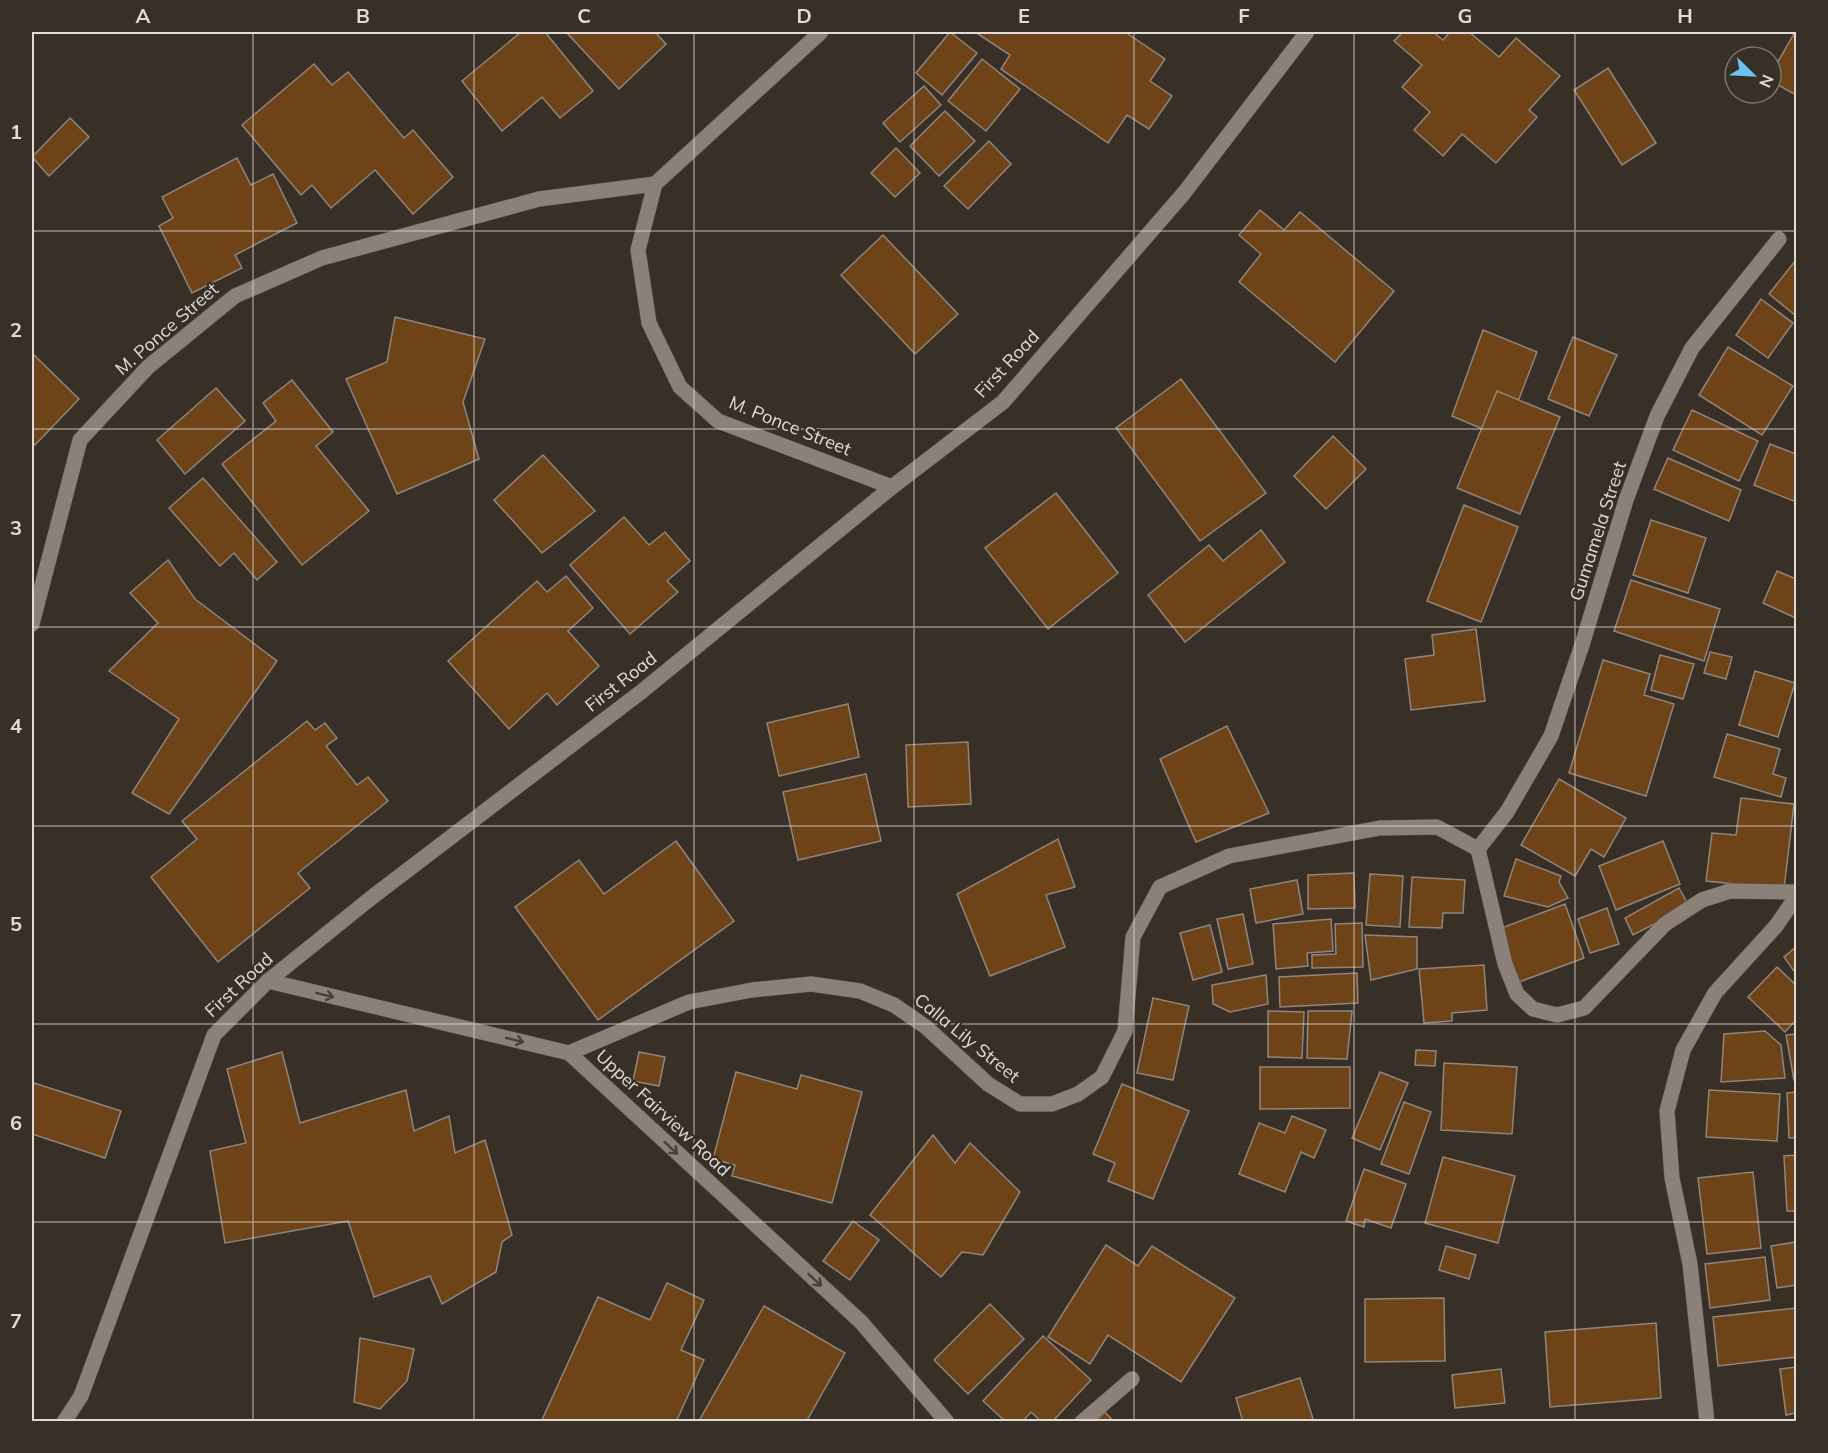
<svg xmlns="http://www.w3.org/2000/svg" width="1828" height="1453" font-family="Mulish,sans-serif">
<rect width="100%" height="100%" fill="#382f27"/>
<g fill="#6e4318" stroke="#90857c" stroke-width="1.5">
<path d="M521,32H545L593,91L560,118L542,97L502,131L462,81Z"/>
<path d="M566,32H655L666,44L619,89Z"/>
<path d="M950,32L977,53L942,95L916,73Z"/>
<path d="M975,32H1125L1165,59L1150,81L1172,96L1149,129L1127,115L1108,143L1001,69L1010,55Z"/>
<path d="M1403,32H1433L1443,40L1450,32H1469L1499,57L1516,38L1560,76L1529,110L1537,117L1496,163L1462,134L1443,156L1414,130L1430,112L1402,87L1422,65L1394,41Z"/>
<path d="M1795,32H1796V95L1771,81V74Z"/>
<path d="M982,59L1020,89L986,131L948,101Z"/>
<path d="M314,64L332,85L348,72L404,138L413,130L453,177L413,214L375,170L331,208L312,185L301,195L242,125Z"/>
<path d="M1608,68L1656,143L1622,165L1574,90Z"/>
<path d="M924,86L941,105L900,142L883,123Z"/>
<path d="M945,111L975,141L939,176L910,146Z"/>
<path d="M70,118L89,137L49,176L32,157Z"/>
<path d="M989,141L1011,164L968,209L944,186Z"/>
<path d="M896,148L920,173L895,197L871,173Z"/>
<path d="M237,158L251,185L273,174L297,223L235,255L242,268L192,293L159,226L173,218L162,197Z"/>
<path d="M1260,210L1284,230L1300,212L1394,291L1335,362L1239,282L1261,254L1239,235Z"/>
<path d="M883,235L958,314L915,354L841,275Z"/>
<path d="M1796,260V316L1769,294Z"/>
<path d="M1761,299L1793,323L1768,358L1736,335Z"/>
<path d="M395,317L485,339L463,402L479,459L397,494L346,379L387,362Z"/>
<path d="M1483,330L1537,352L1504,438L1452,416Z"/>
<path d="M1573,337L1617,355L1589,416L1548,399Z"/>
<path d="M1728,347L1793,386L1762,435L1699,395Z"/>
<path d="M32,353L79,399L35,445L32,442Z"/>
<path d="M1181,379L1266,493L1200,541L1116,428Z"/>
<path d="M292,380L333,432L316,446L369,511L302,565L222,464L276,421L263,403Z"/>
<path d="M216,388L245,421L185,474L157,440Z"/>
<path d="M1497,391L1560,417L1520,514L1457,488Z"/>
<path d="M1692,410L1758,441L1739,481L1673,450Z"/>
<path d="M1333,436L1366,469L1326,509L1294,476Z"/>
<path d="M1770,444L1796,454V502L1754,485Z"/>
<path d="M543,455L595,511L542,553L494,500Z"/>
<path d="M1668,458L1741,490L1729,521L1654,489Z"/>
<path d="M203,478L277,562L257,580L234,553L220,566L169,508Z"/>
<path d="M1056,493L1118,573L1048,629L985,548Z"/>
<path d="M1464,505L1518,527L1481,622L1427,601Z"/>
<path d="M624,517L649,545L665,532L690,561L667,581L678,592L630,634L570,565Z"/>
<path d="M1651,520L1706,538L1688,593L1633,575Z"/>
<path d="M1261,530L1285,562L1185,642L1148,595L1209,545L1223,561Z"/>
<path d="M168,560L195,599L277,661L169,814L132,793L179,719L109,671L158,623L130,593Z"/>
<path d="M1777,571L1796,579V618L1763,603Z"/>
<path d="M566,576L593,608L568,631L599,666L557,705L547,693L509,729L448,661L537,581L547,592Z"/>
<path d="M1631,580L1720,609L1704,661L1614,631Z"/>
<path d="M1476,629L1485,701L1411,710L1405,659L1434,655L1432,635Z"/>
<path d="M1710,652L1732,657L1726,679L1704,673Z"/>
<path d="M1660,655L1694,664L1683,699L1651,690Z"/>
<path d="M1603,660L1650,674L1644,695L1674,704L1646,796L1569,773Z"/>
<path d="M1755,671L1795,683L1778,737L1739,725Z"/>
<path d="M848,704L859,757L779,776L767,723Z"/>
<path d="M307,721L315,730L325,723L337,738L326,746L357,785L368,777L388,801L298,873L310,888L218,962L151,877L197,839L182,821Z"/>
<path d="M1227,726L1269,813L1196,842L1160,759Z"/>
<path d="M1727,734L1780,749L1773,774L1786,778L1781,797L1714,777Z"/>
<path d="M968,742L971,804L908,807L906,745Z"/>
<path d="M866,774L881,841L798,860L783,792Z"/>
<path d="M1559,779L1626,818L1604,857L1591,849L1575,876L1521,845Z"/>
<path d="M1741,798L1794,804L1784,889L1706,881L1712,833L1736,835Z"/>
<path d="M1058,839L1075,887L1046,895L1065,947L990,976L957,894Z"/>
<path d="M676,841L734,921L598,1020L515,907L579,860L604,894Z"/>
<path d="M1663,841L1680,884L1616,910L1599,866Z"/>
<path d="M1516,859L1561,876L1559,882L1568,898L1548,907L1504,896Z"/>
<path d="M1354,873L1355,908L1308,909V875Z"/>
<path d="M1370,874L1403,876L1400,927L1366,925Z"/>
<path d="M1412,877L1465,880L1463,913H1443L1442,928L1409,927Z"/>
<path d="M1297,880L1303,914L1256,923L1250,889Z"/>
<path d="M1679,888L1689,906L1633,935L1625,918Z"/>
<path d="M1565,904L1584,958L1519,982L1499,929Z"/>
<path d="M1607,908L1619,944L1590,953L1578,919Z"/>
<path d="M1243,914L1253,964L1228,969L1217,919Z"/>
<path d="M1331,919L1333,951L1307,953L1308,966L1276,969L1273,924Z"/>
<path d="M1362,923L1363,967L1312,968V955L1336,954L1335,924Z"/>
<path d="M1210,925L1222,972L1193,980L1180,933Z"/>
<path d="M1365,935L1417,937V969L1371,980Z"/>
<path d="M1796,947V974L1784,957Z"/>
<path d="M1484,965L1487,1010L1452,1013V1021L1424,1023L1419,969Z"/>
<path d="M1777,967L1796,985V1020L1785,1032L1748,997Z"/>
<path d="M1357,973L1358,1003L1280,1007L1279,977Z"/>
<path d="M1266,975L1268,1004L1230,1012L1213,1004L1212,985Z"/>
<path d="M1153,998L1189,1006L1173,1080L1137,1073Z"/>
<path d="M1268,1011L1304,1012L1302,1058L1268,1057Z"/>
<path d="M1308,1011H1352L1347,1059L1307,1058Z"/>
<path d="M1765,1031L1781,1045L1785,1078L1721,1082L1724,1034Z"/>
<path d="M1796,1034V1080H1794L1786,1035Z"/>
<path d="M1416,1050L1436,1051L1435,1066L1415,1065Z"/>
<path d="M282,1052L300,1123L406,1090L414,1131L449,1116L455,1153L485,1140L512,1235L502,1242L496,1272L442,1304L430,1276L374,1297L348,1221L225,1243L210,1151L246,1143L227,1069Z"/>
<path d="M639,1052L665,1057L659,1086L633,1081Z"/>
<path d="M1444,1063L1517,1067L1512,1134L1441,1130Z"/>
<path d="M1260,1067H1350V1108L1260,1109Z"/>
<path d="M736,1072L797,1089L801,1075L862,1092L832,1203L732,1176L735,1165L713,1159Z"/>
<path d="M1380,1072L1408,1083L1380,1150L1352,1138Z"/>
<path d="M34,1083L121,1111L105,1158L32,1134V1090Z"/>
<path d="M1122,1084L1189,1111L1153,1199L1108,1181L1115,1163L1093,1154Z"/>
<path d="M1709,1090L1780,1094L1777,1141L1706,1137Z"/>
<path d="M1796,1092V1138H1789L1787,1093Z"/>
<path d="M1404,1102L1431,1112L1409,1174L1381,1164Z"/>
<path d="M1292,1116L1326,1130L1314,1158L1301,1152L1285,1192L1239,1174L1259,1123L1285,1133Z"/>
<path d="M933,1135L955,1163L970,1143L1020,1192L983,1255L962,1252L941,1277L870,1215Z"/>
<path d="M1796,1155V1211H1787L1784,1156Z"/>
<path d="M1443,1157L1515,1176L1498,1243L1425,1223Z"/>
<path d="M1364,1169L1406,1184L1391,1228L1365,1219L1364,1227L1346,1221Z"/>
<path d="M1753,1172L1761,1248L1707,1254L1698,1178Z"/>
<path d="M853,1221L879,1240L850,1280L823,1261Z"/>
<path d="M1796,1242V1285L1777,1288L1771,1246Z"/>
<path d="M1106,1245L1138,1266L1152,1246L1235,1298L1181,1382L1108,1335L1090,1364L1048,1337Z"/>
<path d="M1446,1246L1476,1255L1469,1279L1439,1270Z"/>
<path d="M1765,1257L1770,1300L1710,1308L1705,1264Z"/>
<path d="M667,1283L704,1300L681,1350L704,1360L676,1422H541L598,1297L650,1320Z"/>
<path d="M1444,1298L1445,1361L1365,1362V1299Z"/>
<path d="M990,1304L1024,1339L968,1394L934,1360Z"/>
<path d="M764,1306L845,1353L806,1422H705L700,1419Z"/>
<path d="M1796,1308V1357L1718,1366L1713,1317Z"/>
<path d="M1656,1323L1661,1398L1550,1407L1545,1332Z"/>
<path d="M1043,1336L1091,1380L1052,1422H1042L1031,1412L1022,1422H1006L983,1401Z"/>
<path d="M360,1338L414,1349L407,1381L380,1409L354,1402Z"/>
<path d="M1796,1367V1413L1786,1415L1780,1369Z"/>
<path d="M1501,1369L1505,1403L1455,1408L1452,1375Z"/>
<path d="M1300,1378L1314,1422H1243L1236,1398Z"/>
<path d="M1105,1412L1114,1422H1095Z"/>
</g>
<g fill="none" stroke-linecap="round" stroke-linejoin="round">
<defs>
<path id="service" d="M1082,1422L1132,1379"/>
<g id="minor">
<path d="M821,32L655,184L638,250L649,323L680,387L718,421L892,487"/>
<path d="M32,624L80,440L148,367L235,296L322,258L539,199L655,184"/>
<path d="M1478,849L1507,812L1551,736L1582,645L1626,500L1657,416L1692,348L1779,239"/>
<path d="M1478,849L1505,964L1517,994L1533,1009L1557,1015L1584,1008L1665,924L1702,900L1730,891L1796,892"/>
<path d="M268,981L569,1053L861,1322L947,1422"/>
<path d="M569,1053L689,1002L752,990L811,984L860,991L894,1005L926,1027L988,1084L1020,1104H1052L1078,1094L1102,1077L1125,1031L1133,937L1160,887L1229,856L1380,828L1437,827L1478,849"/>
<path d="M1707,1422L1690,1264L1672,1178L1667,1111L1683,1050L1715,993L1776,926L1796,897"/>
</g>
<path id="tertiary" d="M64,1422L81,1396L214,1035L268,981L371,898L641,692L892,487L1003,402L1184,193L1307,32"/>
</defs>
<use href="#service" stroke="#554e47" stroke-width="16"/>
<use href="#minor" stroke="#554e47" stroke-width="16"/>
<use href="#tertiary" stroke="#554e47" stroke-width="16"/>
<use href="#service" stroke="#8c8178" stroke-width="15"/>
<use href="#minor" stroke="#8c8178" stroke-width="15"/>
<use href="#tertiary" stroke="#8c8178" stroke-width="15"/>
</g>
<defs><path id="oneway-shaft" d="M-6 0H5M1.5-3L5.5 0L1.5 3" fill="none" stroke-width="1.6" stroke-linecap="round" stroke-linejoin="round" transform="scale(1.5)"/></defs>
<g stroke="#493f37">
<use href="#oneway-shaft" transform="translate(325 995) rotate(14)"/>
<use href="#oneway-shaft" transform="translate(515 1040) rotate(14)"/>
<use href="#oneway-shaft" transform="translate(671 1148) rotate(43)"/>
<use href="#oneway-shaft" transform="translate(815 1280) rotate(43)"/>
</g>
<path fill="none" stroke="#e1dbd6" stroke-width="1.5" stroke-opacity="0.55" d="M253,32V1422M474,32V1422M694,32V1422M914,32V1422M1134,32V1422M1354,32V1422M1575,32V1422M32,231H1796M32,429H1796M32,627H1796M32,826H1796M32,1024H1796M32,1222H1796"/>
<g text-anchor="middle" stroke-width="4.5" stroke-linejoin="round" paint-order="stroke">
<g font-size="18" fill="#e1dbd6" stroke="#382f27">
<text transform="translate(167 329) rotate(-41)" y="6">M. Ponce Street</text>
<text transform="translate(1007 364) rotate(-47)" y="6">First Road</text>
<text transform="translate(790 426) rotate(22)" y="6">M. Ponce Street</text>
<text transform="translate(1598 531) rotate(-72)" y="6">Gumamela Street</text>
<text transform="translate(621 682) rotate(-38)" y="6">First Road</text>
<text transform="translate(239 985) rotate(-43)" y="6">First Road</text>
<text transform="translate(967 1038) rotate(39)" y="6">Calla Lily Street</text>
<text transform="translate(663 1113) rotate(43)" y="6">Upper Fairview Road</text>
</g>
</g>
<rect width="1828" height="1453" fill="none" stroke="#382f27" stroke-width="66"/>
<g transform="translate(1753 75) rotate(114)"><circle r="28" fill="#382f27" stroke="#7c746d" stroke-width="1.5"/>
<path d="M0-4.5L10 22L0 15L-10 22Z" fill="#6ac3f1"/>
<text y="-9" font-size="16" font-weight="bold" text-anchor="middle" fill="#e1dbd6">N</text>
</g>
<rect x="33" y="33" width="1762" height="1387" fill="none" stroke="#e1dbd6" stroke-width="2"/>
<g font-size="20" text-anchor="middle" font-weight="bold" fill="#e1dbd6">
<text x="143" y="23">A</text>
<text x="363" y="23">B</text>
<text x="584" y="23">C</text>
<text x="804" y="23">D</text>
<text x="1024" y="23">E</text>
<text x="1244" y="23">F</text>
<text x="1465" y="23">G</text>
<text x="1685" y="23">H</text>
<text x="16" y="139">1</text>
<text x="16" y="337">2</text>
<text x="16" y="535">3</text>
<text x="16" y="733">4</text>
<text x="16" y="931">5</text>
<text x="16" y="1130">6</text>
<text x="16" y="1328">7</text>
</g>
</svg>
